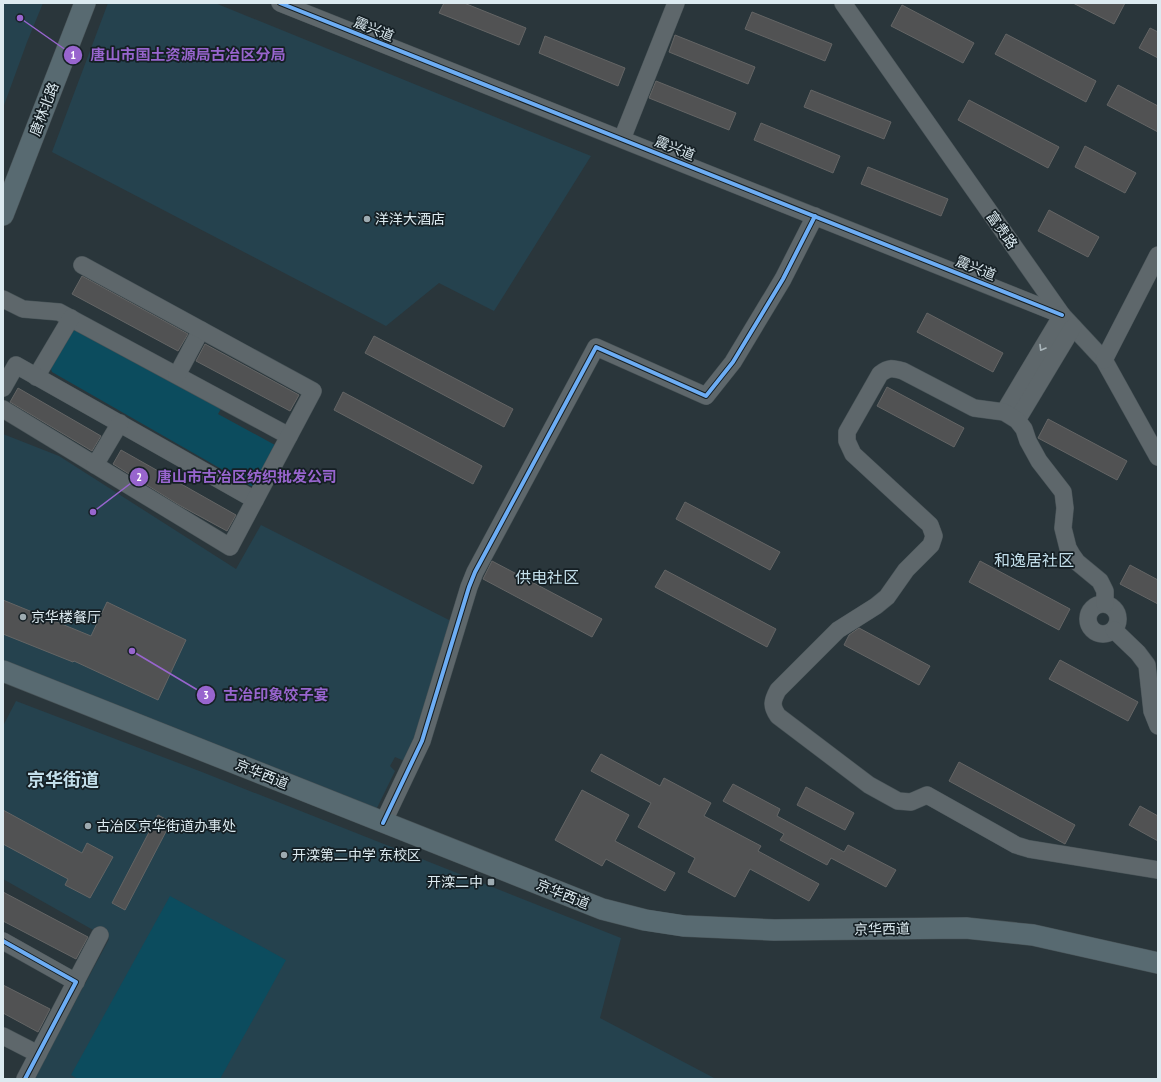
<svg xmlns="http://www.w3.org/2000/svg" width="1161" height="1082" font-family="'PT Sans Narrow','Noto Sans SC',sans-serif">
<rect width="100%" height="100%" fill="#2a363b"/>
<g fill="#25424e">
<path d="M3,3H43L27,42L3,108Z"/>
<path d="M108,3H215L591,156L494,311L439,283L386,326L52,152Z"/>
<path d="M3,434L59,456L236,569L261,525L451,621L409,763L395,757L390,766L395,771L376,810L3,661Z"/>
<path d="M16,701L202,772L621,938L600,1018L716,1079H34L109,939L3,879V726Z"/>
</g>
<g fill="#0c4c5e">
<path d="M75,325L223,405L218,414L275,445L256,486H251L52,372L50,366Z"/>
<path d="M170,896L286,960L220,1079H78L71,1075Z"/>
</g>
<g fill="#515253" stroke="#646565">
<path d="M444,3H464L526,28L519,45L439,13Z"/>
<path d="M1073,3H1125L1114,24Z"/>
<path d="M902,5L974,43L963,63L891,26Z"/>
<path d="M752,12L832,44L825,61L745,29Z"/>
<path d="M1150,28L1158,32V58L1139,48Z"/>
<path d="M1006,34L1096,81L1086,102L995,54Z"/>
<path d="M675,35L755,67L748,84L669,52Z"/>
<path d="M545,36L625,68L618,86L539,53Z"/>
<path d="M656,81L736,113L729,130L649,98Z"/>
<path d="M1118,85L1158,106V132L1107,105Z"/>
<path d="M811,90L891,122L884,139L804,107Z"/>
<path d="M969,100L1059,147L1048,168L958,120Z"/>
<path d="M761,123L840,156L833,173L754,140Z"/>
<path d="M1085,146L1136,173L1125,193L1075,167Z"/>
<path d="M868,167L948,199L941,216L861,184Z"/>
<path d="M1049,210L1099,237L1088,257L1038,231Z"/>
<path d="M82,276L188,334L178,351L72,294Z"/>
<path d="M927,313L1003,353L993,372L917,332Z"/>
<path d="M374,336L513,409L504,427L365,353Z"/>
<path d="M205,344L299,395L290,411L196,361Z"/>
<path d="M887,387L964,428L954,447L877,406Z"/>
<path d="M18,388L101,436L92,451L10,402Z"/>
<path d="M343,392L482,466L473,484L334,410Z"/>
<path d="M1048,419L1127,461L1117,480L1038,438Z"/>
<path d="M121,450L236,515L227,531L179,505L113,464Z"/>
<path d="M685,502L780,552L770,570L676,519Z"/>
<path d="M492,561L602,619L592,637L483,579Z"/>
<path d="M980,561L1070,609L1059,630L969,582Z"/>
<path d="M1130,565L1158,580V604L1120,584Z"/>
<path d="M665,570L776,629L767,647L655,587Z"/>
<path d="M3,600L91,636L107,602L186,640L158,700L74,661L73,662L3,634Z"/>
<path d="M859,628L930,666L919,685L844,645L849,635Z"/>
<path d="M1060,660L1138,702L1128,721L1049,679Z"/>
<path d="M601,754L660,786L664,778L711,803L704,816L761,846L758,851L819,884L809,901L750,869L735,897L688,872L695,858L638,827L651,803L591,771Z"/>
<path d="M959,762L1075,825L1065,844L949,781Z"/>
<path d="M733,784L780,809L777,816L844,852L848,845L896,870L886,887L831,858L827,865L780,840L784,834L723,801Z"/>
<path d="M806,787L854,813L845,830L797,805Z"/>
<path d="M582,790L629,815L615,841L675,873L665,891L606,859L602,866L555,840Z"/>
<path d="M1140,806L1158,816V841L1129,825Z"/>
<path d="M3,810L82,853L87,843L113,857L90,898L65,885L68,879L3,844Z"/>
<path d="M158,815L171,822L125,910L112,903Z"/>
<path d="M3,892L88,937L76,959L3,921Z"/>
<path d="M3,985L50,1009L38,1032L3,1013Z"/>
</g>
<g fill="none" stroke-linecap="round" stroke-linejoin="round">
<defs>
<g id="minor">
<path d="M280,3L1062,315"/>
<path d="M843,3L1062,315L1104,360L1158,457"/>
<path d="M622,139L676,3"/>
<path d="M3,299L23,309L59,312L289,436"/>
<path d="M1104,360L1158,255"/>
<path d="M177,375L201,330"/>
<path d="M36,377L71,318"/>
<path d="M3,388L16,365L255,500"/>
<path d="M3,409L230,547L313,391L82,265"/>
<path d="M1004,412L1062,315"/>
<path d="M1017,420L1073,327"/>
<path d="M95,465L120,423"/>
<circle cx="1103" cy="619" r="15"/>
<path d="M1105,604V591L1100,581L1077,562L1072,555L1068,548L1063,528L1065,508L1063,492L1039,461L1028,441L1024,429L1017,420L1004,412L974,408L903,371C893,368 889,367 880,374L847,432V441L853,454L930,525L934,536L931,545L906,570L887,597L876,606L838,630L778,690C772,701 771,706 778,716L869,785L898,801L911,802L927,795L1016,845L1029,849L1158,870"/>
<path d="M1114,630L1138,653L1147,665L1152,711L1158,726"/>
<path d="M383,823L422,741L469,587L475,572L596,347L706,396L733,362L783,279L815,216"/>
<path d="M3,941L76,982"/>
<path d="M3,1036L38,1054"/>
<path d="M25,1079L100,935"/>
</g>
<g id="major">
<path d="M3,215L85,3"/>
<path d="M3,671L602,909L645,920L684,926L774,930L966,928L1033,935L1158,963"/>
</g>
</defs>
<use href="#minor" stroke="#485357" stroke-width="18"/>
<use href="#major" stroke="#485357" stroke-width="22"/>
<use href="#minor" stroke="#5e676b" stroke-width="17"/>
<use href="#major" stroke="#586a71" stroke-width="21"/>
<defs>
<g id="cycleway">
<path d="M280,3L1062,315"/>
<path d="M383,823L422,741L469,587L475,572L596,347L706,396L733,362L783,279L815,216"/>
<path d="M3,941L76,982L25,1079"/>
</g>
</defs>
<use href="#cycleway" stroke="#151f24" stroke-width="6"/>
<use href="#cycleway" stroke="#6dadf4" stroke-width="4"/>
</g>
<defs><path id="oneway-chevron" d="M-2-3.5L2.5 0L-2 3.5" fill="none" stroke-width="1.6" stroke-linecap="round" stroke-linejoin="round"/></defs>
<use stroke="#aab6bb" href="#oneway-chevron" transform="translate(1042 348) rotate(121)"/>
<g fill="#9eabb1" stroke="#151f24" stroke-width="1.5">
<circle cx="367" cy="219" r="4"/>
<circle cx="23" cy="617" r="4"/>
<circle cx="88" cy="826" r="4"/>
<circle cx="284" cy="855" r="4"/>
<rect x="487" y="878" width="8" height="8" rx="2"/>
</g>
<g text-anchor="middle" stroke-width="3.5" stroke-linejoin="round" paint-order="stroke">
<g font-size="14" fill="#dceaf0" stroke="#151f24">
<text transform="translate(374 29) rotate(22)" y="5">震兴道</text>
<text transform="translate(44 109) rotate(-69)" y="5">唐林北路</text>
<text transform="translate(675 148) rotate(22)" y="5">震兴道</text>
<text transform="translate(1002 230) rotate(55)" y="5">富贵路</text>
<text transform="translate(976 268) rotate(22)" y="5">震兴道</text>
<text transform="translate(262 774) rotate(22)" y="5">京华西道</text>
<text transform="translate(563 894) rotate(22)" y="5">京华西道</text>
<text transform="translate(882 929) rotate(-1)" y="5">京华西道</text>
</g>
<g font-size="14" fill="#dceaf0" stroke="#151f24" text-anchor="start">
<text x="375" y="224">洋洋大酒店</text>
<text x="31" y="622">京华楼餐厅</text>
<text x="96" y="831">古冶区京华街道办事处</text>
<text x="292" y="860">开滦第二中学 东校区</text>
<text x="483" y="887" text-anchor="end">开滦二中</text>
</g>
<g font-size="16" fill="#c3dfeb" stroke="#151f24">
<text x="1034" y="566">和逸居社区</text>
<text x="547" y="583">供电社区</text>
</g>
<g font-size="18" font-weight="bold" fill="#c3dfeb" stroke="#151f24">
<text x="63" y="786">京华街道</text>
</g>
</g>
<path fill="none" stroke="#9865ce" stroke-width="1.5" d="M20 18L73 55M93 512L139 477M132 651L206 695"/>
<g fill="#9865ce" stroke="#151f24" stroke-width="1.5">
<circle cx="20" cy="18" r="4"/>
<circle cx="93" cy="512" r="4"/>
<circle cx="132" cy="651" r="4"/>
<circle cx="73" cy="55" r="10"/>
<circle cx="139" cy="477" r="10"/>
<circle cx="206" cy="695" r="10"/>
</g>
<g font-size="12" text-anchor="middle" font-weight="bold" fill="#fff">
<text x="73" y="59">1</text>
<text x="139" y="481">2</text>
<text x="206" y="699">3</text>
</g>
<g font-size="15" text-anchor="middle" font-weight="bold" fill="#9865ce" stroke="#151f24" stroke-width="3.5" stroke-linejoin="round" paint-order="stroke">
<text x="188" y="60">唐山市国土资源局古冶区分局</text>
<text x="247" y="482">唐山市古冶区纺织批发公司</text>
<text x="276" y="700">古冶印象饺子宴</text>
</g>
<rect width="1161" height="1082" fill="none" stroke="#dceaf0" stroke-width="8"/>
</svg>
